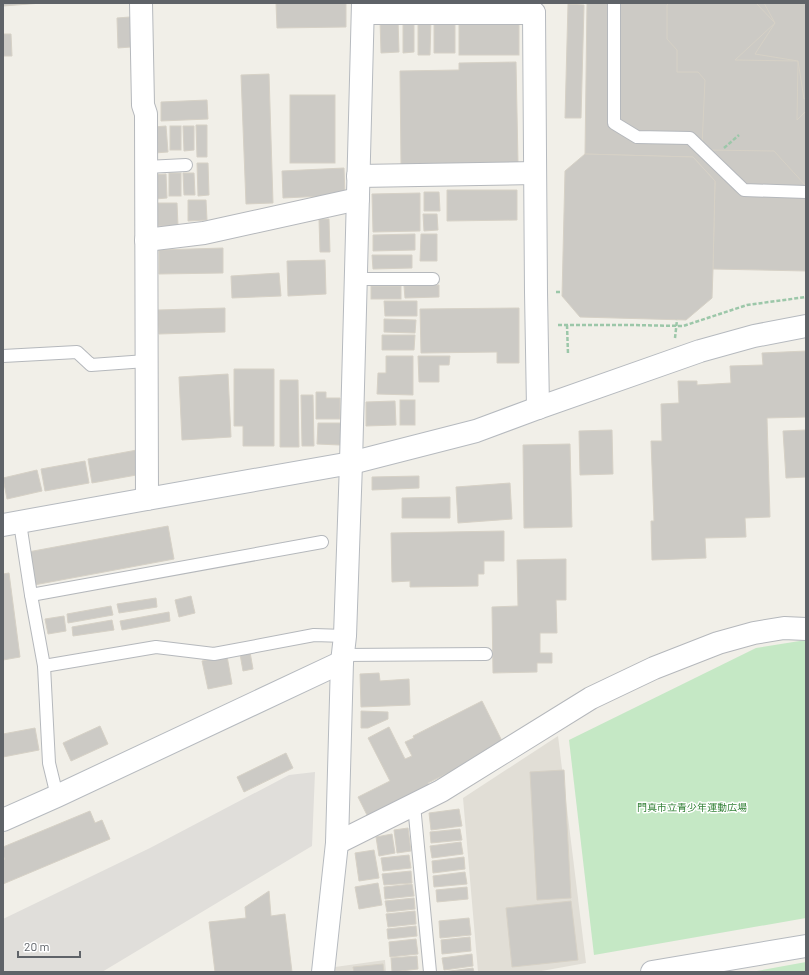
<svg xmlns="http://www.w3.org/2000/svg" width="809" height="975" font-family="Barlow,'Noto Sans JP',sans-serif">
<rect width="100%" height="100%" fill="#f1efe8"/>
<path fill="#e0deda" d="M315,772L312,846L102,972H3V919L150,848L289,775Z"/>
<g fill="#e1ded6">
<path d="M558,736L586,963L536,972H478L463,798Z"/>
<path d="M385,960L386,972H335V967Z"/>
</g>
<g fill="#c5e8c5">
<path d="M806,640V918L594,955L569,740L756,648Z"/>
<path d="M806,962V972H751Z"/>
</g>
<g fill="#cccac5" stroke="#d6d1c6">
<path d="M3,3H42L3,6Z"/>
<path d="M276,3H346V27L277,28Z"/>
<path d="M587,3H806V271L713,269L715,181L693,157L585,154Z"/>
<path d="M669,3H756L775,23L735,60L798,61L797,120L806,111V186L774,151L705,150L702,146L705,80L698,72H677V50L667,39V5Z"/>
<path d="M764,3H806V98L804,99L798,61L755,54L775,23Z"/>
<path d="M568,4L584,5L581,118H565Z"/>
<path d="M130,17L131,47L118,48L117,18Z"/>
<path d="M418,18H431L430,55H418Z"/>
<path d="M398,19L399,52L381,53L380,20Z"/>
<path d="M434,21L455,22V53H434Z"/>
<path d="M403,22H414V52L403,53Z"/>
<rect x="459" y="23" width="60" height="32"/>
<path d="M3,34H11L12,56H3Z"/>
<path d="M516,62L518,163L401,164L400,71L459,70V63Z"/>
<path d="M269,74L273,203L246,204L241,75Z"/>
<rect x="290" y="95" width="45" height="68"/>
<path d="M207,100L208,119L161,121V102Z"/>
<path d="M196,125H207V157H197Z"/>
<path d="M166,126L168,152L154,153L153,127Z"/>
<rect x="170" y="126" width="11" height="24"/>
<path d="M183,126H194V150L184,151Z"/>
<path d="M585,154L693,157L715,181L713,269L712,298L686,320L580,317L562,296L565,171Z"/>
<path d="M197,163H208L209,195L198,196Z"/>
<path d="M344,168L345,195L283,198L282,171Z"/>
<rect x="169" y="173" width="12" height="23"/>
<path d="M183,173H194L195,195H184Z"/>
<path d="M166,174L167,198L155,199L154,175Z"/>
<path d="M447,190H517V220L447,221Z"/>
<path d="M424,192H439L440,211H424Z"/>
<path d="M420,193V231L373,232L372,194Z"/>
<path d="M188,200H206L207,220L188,221Z"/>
<path d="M155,203H177L178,226H156Z"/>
<path d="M423,214H437L438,230L424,231Z"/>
<path d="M319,219H329L330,252H320Z"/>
<path d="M415,234V250L373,251V235Z"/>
<path d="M421,234H437V261H420Z"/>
<path d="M223,248V273L159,274V250Z"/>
<path d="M372,255H412V268L373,269Z"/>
<path d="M325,260L326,294L288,296L287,261Z"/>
<path d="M279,273L281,296L232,298L231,276Z"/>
<path d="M439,285V297L405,298L404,286Z"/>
<rect x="371" y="286" width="30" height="13"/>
<path d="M384,301H417V316H385Z"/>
<path d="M225,308V332L159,334L158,310Z"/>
<path d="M519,308V363H497V352L421,353L420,309Z"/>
<path d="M384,319L416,320L415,333L384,332Z"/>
<path d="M382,335H415L414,350H382Z"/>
<path d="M806,351V417L767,418L770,517L745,518L746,537L705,538L706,558L652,560L651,521H654L651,441H662L661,404L679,403L678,381H697V385L731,383L730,366L763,365L762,353Z"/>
<path d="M386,356H413V395L377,394L378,373H386Z"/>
<path d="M418,356H450L449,365H439V382H419Z"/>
<path d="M234,369H274V446H243V426H234Z"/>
<path d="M228,374L231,437L182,440L179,377Z"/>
<path d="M280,380H298L299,447H280Z"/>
<path d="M316,392H326V398H340V419H316Z"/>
<path d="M301,395H313L314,446H302Z"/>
<rect x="400" y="400" width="15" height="25"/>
<path d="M395,401L396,425L366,426V402Z"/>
<path d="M318,423H341L340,445L317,444Z"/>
<path d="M612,430L613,474L580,475L579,431Z"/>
<path d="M806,430V477L786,478L783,431Z"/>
<path d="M570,444L572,527L524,528L523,445Z"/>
<path d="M137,450L142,474L92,483L88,459Z"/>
<path d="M85,461L89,483L45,491L41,469Z"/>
<path d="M37,470L42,491L7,499L3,478Z"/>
<path d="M419,476V488L372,490V477Z"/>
<path d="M510,483L512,519L458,523L456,487Z"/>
<path d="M450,497V518H402V498Z"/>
<path d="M168,526L174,559L34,585L28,552Z"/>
<path d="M504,531V561H484V574H478V586L410,587V581L392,582L391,533Z"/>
<path d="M566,559V600H556L557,633H540V653H552V663H537V672L493,673L492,607L518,606L517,560Z"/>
<path d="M9,573L20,657L3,660V574Z"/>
<path d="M191,596L195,613L179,617L175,600Z"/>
<path d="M156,598L157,607L119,613L117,604Z"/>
<path d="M111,606L113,615L68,623L67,614Z"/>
<path d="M169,612L170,621L122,630L120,621Z"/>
<path d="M64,616L66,631L48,634L45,619Z"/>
<path d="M112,620L114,630L73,636L72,627Z"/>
<path d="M250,652L253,669L243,671L240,654Z"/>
<path d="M227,656L232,684L208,689L202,661Z"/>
<path d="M379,673L380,681L409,679L410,705L361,707L360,674Z"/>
<path d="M482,701L504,745L428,783L429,786L368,817L358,797L390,781L368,738L389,727L405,759L412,756L405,742L414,738L413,736Z"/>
<path d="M361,711L388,712V719L368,728H361Z"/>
<path d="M100,726L108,744L71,761L63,743Z"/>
<path d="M35,728L39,750L3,757V734Z"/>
<path d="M286,753L293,768L244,792L237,777Z"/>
<path d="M564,770L571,898L537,900L530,772Z"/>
<path d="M459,809L462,826L431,830L429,813Z"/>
<path d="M90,811L95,823L102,820L110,839L3,884V860L5,859L3,856V847Z"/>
<path d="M408,828L411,851L397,853L394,830Z"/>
<path d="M460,829L462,840L431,843L430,832Z"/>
<path d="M392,834L395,853L379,856L376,837Z"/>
<path d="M461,842L463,854L432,858L430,846Z"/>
<path d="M374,850L379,878L359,881L355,853Z"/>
<path d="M409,855L411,868L383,871L381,858Z"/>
<path d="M464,857L465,869L433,873L432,861Z"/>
<path d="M411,871L412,883L384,885L382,874Z"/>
<path d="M465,872L467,884L434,887L433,876Z"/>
<path d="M378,883L382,905L359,909L355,887Z"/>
<path d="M412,884L414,896L385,899L384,887Z"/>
<path d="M467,887L468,899L437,902L436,890Z"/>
<path d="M269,891L271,916L285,914L292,972H215L209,922L246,918L245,907Z"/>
<path d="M414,898L415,909L387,912L385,901Z"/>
<path d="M571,901L578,960L512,967L506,908Z"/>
<path d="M415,911L416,924L388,927L386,914Z"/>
<path d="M469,918L471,935L440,938L439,921Z"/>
<path d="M416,926L417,936L388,939L387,929Z"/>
<path d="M470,937L471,951L442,954L441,940Z"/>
<path d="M416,939L418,954L390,957L389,942Z"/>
<path d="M472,954L473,966L444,970L442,958Z"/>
<path d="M417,956L418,969L392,972L391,958Z"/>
<path d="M383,964L384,972H354L353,967Z"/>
<path d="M473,968L474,972H443Z"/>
</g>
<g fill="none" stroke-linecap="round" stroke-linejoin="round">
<defs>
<g id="lane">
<path d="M614,3V123L637,137L690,138L744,190L806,192"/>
<path d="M146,167L186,165"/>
<path d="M356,279H433"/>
<path d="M3,356L77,352L91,365L146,361"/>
<path d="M20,523L31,595L44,666L49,763L57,796"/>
<path d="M31,595L322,542"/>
<path d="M343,655L486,654"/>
<path d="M44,666L156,647L214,654L314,635L345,636"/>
<path d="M414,805L430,972"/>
</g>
<g id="street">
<path d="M141,3L143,105L146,114L147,499"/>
<path d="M363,13H534"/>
<path d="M358,176L535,173"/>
<path d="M146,240L204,233L358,199"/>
<path d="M337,843L441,791L591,698L654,668L718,643L754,633L784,628L806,629"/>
</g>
<g id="secondary">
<path d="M534,13L536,292L538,408"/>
<path d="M3,525L147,499L351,463L476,431L538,408L700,351L754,336L806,326"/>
<path d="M3,820L57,796L342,662"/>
<path d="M323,972L337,843L342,662L345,636L351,463L363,3"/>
<path d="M652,972L806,946"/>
</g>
</defs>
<use href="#lane" stroke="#b5b8bc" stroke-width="14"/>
<use href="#street" stroke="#b5b8bc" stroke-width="24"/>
<use href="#secondary" stroke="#b6babf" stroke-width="24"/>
<g stroke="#9cc7a9" stroke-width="2.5" stroke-dasharray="4 2" stroke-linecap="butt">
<path d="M724,148L739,135"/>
<path d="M556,292H562"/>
<path d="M558,325H630L683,326L747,305L806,297"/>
<path d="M567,325L568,354"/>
<path d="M675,338L677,320"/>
</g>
<use href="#lane" stroke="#fff" stroke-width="12"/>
<use href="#street" stroke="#fff" stroke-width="22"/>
<use href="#secondary" stroke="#fff" stroke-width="22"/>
</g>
<g text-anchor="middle" stroke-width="3" stroke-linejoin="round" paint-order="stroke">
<g font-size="10" fill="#348238" stroke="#fff">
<text x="692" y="811">門真市立青少年運動広場</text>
</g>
</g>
<rect width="809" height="975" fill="none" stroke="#5f6368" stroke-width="8"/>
<path d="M18 951v6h62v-6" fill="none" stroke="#5f6368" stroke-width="2"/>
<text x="24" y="951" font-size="12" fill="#5f6368" stroke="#ffffff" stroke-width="3" paint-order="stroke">20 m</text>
</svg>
